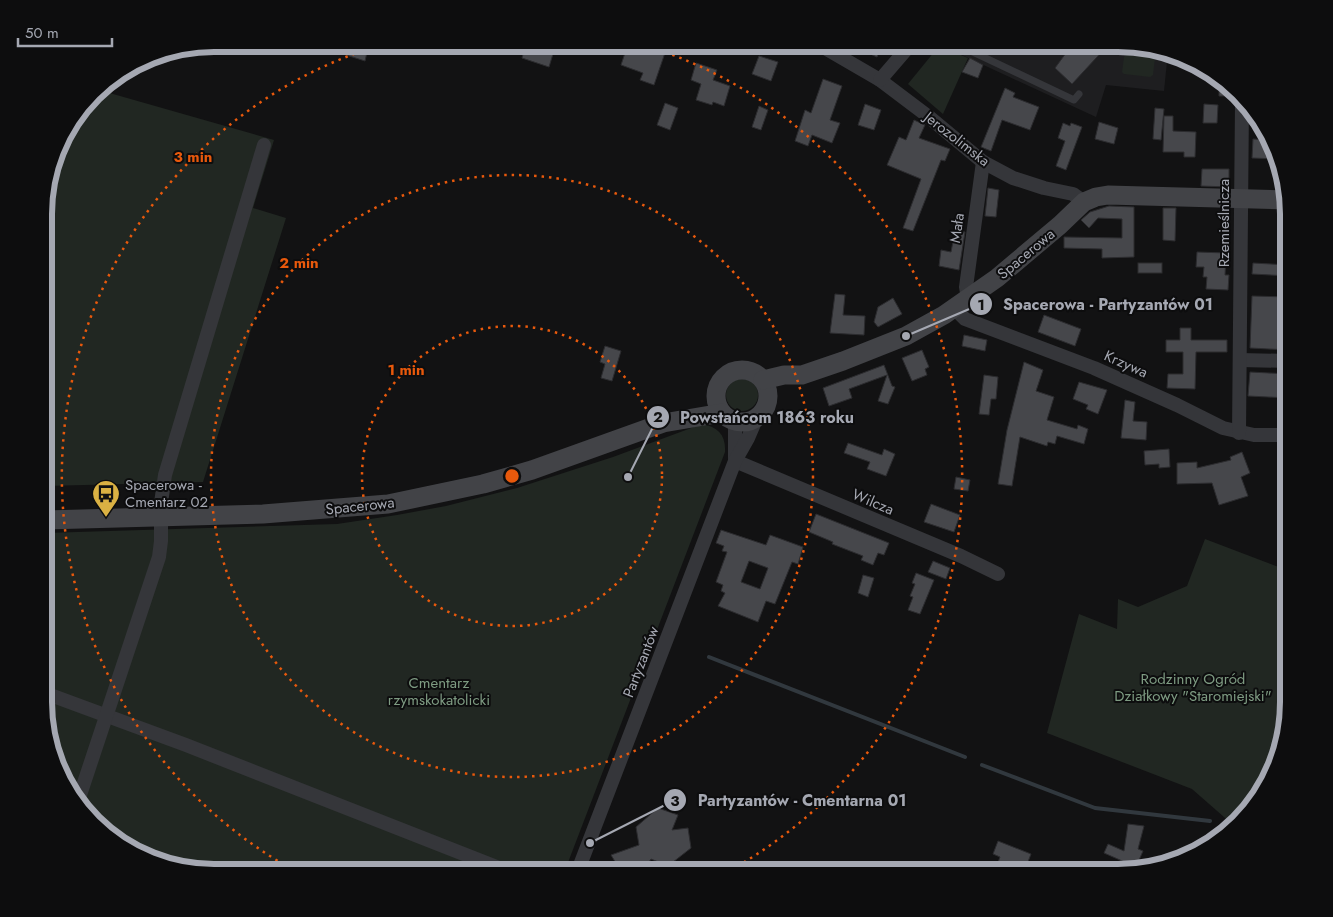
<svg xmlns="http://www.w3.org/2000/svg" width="1333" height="917" font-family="Jost,sans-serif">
<rect width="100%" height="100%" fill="#121213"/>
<path fill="#1e1e20" d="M950,44H1129L1168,52L1164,91L1106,85L1096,117L947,48Z"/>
<g fill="#212722">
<path d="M939,46L968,58L943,114L908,84Z"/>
<path d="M1136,46L1156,49L1153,75L1150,77L1124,74L1122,72L1124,57Z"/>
<path d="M99,90L274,140L253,208L286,218L203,482L45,486V193L62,139Z"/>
<circle cx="742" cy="395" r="16"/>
<path d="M702,424C718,427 726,435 725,452L564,873H204L160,864L111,838L67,787L45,724V533L337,524L397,515L446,506L517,488L613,457Z"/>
<path d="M1205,539L1289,571V713L1280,757L1254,806L1232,824L1192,789L1047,733L1079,614L1117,629L1118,599L1138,607L1187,586Z"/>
</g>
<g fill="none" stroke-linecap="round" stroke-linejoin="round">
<g stroke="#31383e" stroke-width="4">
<path d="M709,657L965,757"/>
<path d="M982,765L1095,808L1210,821"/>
</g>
</g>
<g fill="#46474b" stroke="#2c2c2f" fill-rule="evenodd">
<path d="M318,44H353L368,48L365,61L318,46Z"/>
<path d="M526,44H556L549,67L522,58Z"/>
<path d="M628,44H637L651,49L652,44H668L654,85L640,80L643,73L621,65Z"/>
<path d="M848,44H882L877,57Z"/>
<path d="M1056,44H1109L1072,84L1055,68L1066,53Z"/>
<path d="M759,56L778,62L771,81L752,74Z"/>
<path d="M970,58L983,65L978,78L962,72Z"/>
<path d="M696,63L717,70L713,80L730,86L724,106L713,102L712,105L696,100L701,84L691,80Z"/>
<path d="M1219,77L1231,90V96H1219Z"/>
<path d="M823,79L842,86L830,120L840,123L832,143L812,135L808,146L795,141L805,110L811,113Z"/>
<path d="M1005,88L1015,93L1013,97L1039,107L1030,130L1002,120L991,151L981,147Z"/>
<path d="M665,103L678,108L670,130L657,125Z"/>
<path d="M865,104L881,110L874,130L858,125Z"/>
<path d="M1204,104L1218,105L1217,123H1203Z"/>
<path d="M759,106L768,110L761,130L752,127Z"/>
<path d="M1155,108L1164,109L1161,140L1153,139Z"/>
<path d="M1164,116H1173V131L1196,132L1195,157H1184V152H1163Z"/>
<path d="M914,120L925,125L919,138L950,149L945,161L941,160L913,231L903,228L921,179L887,165L899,137L906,140Z"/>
<path d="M1099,122L1118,128L1114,144L1095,139Z"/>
<path d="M1063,123L1070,126L1071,123L1082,127L1066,170L1056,166L1065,141L1058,138Z"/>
<path d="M1253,139L1272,140L1277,159L1252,158Z"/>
<path d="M1202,169H1229V187L1201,186Z"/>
<path d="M988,188L999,190L996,217L985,216Z"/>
<path d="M1109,206L1134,207V257L1102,258V249L1064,248V237L1122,238V219L1098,218L1089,228L1081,220L1090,212Z"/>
<path d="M1163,208H1176L1175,241L1163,240Z"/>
<path d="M955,231L965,232L959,270L939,266L941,250L951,252Z"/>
<path d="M1197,252L1226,253L1225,275H1229L1228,290L1206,289L1207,277H1203L1204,267H1196Z"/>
<rect x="1138" y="263" width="24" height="10"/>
<path d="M1253,263L1289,265V276L1252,274Z"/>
<path d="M835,294L845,295L843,315L865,316L864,335L830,333Z"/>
<path d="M1252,296L1289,297V350L1250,348Z"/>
<path d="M893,298L902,314L878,327L874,322L878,307Z"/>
<path d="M1044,315L1081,329L1075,346L1038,332Z"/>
<path d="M1180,328H1191V340H1227V352H1196L1195,389L1167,388L1168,374H1183V352H1166V340H1180Z"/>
<path d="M964,335L987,340L985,351L962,346Z"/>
<path d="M605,346L621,351L612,381L601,378L605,364L600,362Z"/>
<path d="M922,350L929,367L925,369L927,375L912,381L902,358Z"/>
<path d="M1024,362L1043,370L1036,391L1054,397L1047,420L1077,429L1078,425L1088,429L1084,444L1057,436L1055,444L1048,442L1047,446L1020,437L1012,486L998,484L1007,430Z"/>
<path d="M884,365L892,386L895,387L888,404L878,401L887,375L849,389L852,398L829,406L823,388Z"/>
<path d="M1250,372L1289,374V398L1248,396Z"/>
<path d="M984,375L998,377L996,399H991L989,415L979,414Z"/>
<path d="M1079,382L1107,390L1098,414L1086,409L1088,405L1073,399Z"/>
<path d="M1125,400L1135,402L1133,421L1147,422L1146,440L1121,438Z"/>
<path d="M848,443L882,455L884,449L895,454L886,476L867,469L870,462L844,453Z"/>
<path d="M1169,449L1170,467L1159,468V464L1145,465L1144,451Z"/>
<path d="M1242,452L1250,473L1241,477L1248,496L1219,505L1212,483L1177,484V463L1197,462V468L1231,460L1230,457Z"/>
<path d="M956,477L970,480L968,491L954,489Z"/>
<path d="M931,504L960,515L954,532L924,522Z"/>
<path d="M816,514L889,543L884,555L878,553L873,565L861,560L863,556L832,544L833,542L809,532Z"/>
<path d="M721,530L766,545L770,535L803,547L798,564L792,562L775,604L766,601L758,622L718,606L725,593L721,591L723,585L716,582L727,552L722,551L724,546L716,543ZM749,561L768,568L760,589L741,582Z"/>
<path d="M933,561L950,568L946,579L928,572Z"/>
<path d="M916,573L934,580L920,614L908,610L913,597L910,596L915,584L912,583Z"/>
<path d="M863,575L874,578L868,597L858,593Z"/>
<path d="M658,808L678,815L672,830L688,828L691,848L668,866L651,859L642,873H624L619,868L611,855L639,845L636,827Z"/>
<path d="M1128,824L1144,826L1138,849L1143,851L1136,867L1104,853L1108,844L1124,851Z"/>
<path d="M998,841L1031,854L1026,867L1012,862L1008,873H994L1000,857L993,854Z"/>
</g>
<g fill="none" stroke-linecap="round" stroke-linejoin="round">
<path stroke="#35363a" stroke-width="7" d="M956,44L1074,100L1079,94"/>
<g stroke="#35363a" stroke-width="14">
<path d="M818,44L880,80L929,117L983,162L1013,178L1044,188L1073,194L1084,202"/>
<path d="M880,80L911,44"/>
<path d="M968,298L966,287L983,162"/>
<path d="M954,308L965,319L1094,368L1177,405L1223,428L1254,435H1289"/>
<path d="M1240,360L1289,361"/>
<path d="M1239,433L1242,103"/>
<path d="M735,458V421"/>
<path d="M735,461L961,556L998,574"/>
<path d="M45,693L186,745L512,873"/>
<path d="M78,801L159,557L161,541V503L165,475L264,145"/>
<path d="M577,873L735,461L748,438L757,417"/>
</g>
<g stroke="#424347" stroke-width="19">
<circle cx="742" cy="396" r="26"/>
<path d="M763,380L784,375H802L843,361L906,336L944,315L997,278L1060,225L1084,202L1096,197L1108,195L1288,200"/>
<path d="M45,520L263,514L388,504L483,484L532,470L663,423L722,413"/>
</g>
</g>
<g fill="none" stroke="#e8590c" stroke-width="2.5" stroke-dasharray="2.5 5">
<circle cx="512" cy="476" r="150"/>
<circle cx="512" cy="476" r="301"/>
<path d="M297 872A451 451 0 0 1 380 45M644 45A451 451 0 0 1 727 872"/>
</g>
<defs>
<symbol id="bus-pin" viewBox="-11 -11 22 30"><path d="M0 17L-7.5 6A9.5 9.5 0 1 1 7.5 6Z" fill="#dab143" stroke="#0d0d0e"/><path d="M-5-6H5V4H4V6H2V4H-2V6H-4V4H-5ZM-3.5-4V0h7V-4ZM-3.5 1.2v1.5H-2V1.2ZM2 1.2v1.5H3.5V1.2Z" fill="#111"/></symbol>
</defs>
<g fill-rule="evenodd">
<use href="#bus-pin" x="90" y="478" width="32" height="43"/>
</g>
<g text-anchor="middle" stroke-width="4" stroke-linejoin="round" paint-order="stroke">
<g font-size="15" fill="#a5a8b2" stroke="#0d0d0e">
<text transform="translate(957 139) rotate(38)" y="5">Jerozolimska</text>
<text transform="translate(1224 223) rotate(-90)" y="5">Rzemieślnicza</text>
<text transform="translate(957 228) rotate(-82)" y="5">Mała</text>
<text transform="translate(1026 254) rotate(-40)" y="5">Spacerowa</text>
<text transform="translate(1126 364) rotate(24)" y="5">Krzywa</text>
<text transform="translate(873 502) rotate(23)" y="5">Wilcza</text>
<text transform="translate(360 506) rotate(-6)" y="5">Spacerowa</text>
<text transform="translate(641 662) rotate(-69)" y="5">Partyzantów</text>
</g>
<g font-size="15" fill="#a5a8b2" stroke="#0d0d0e" text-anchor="start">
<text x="125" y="490">Spacerowa -<tspan x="125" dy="17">Cmentarz 02</tspan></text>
</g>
<g font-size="15" fill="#7e9b82" stroke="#0d0d0e">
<text x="1193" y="684">Rodzinny Ogród<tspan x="1193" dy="17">Działkowy "Staromiejski"</tspan></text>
<text x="439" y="688">Cmentarz<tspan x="439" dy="17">rzymskokatolicki</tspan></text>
</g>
</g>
<path d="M0 0H1333V917H0ZM214 52H1118A162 162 0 0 1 1280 214V702A162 162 0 0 1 1118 864H214A162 162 0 0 1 52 702V214A162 162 0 0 1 214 52Z" fill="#0d0d0e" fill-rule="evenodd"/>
<path fill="none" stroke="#a5a8b2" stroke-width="6" d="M214 52H1118A162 162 0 0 1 1280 214V702A162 162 0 0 1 1118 864H214A162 162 0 0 1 52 702V214A162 162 0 0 1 214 52Z"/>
<circle cx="512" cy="476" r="8" fill="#e8590c" stroke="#0d0d0e" stroke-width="2.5"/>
<g font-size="15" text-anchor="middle" font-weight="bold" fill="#e8590c" stroke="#0d0d0e" stroke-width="4" stroke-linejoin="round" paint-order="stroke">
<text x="193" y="162">3 min</text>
<text x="299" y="268">2 min</text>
<text x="406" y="375">1 min</text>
</g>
<path fill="none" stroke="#a5a8b2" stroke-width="2" d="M906 336L981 304M628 477L658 417M590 843L675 800"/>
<g fill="#a5a8b2" stroke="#0d0d0e" stroke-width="2">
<circle cx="906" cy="336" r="5"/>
<circle cx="628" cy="477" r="5"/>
<circle cx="590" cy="843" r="5"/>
<circle cx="981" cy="304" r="12"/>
<circle cx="658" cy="417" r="12"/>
<circle cx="675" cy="800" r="12"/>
</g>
<g font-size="15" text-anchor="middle" font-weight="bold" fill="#111">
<text x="981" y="310">1</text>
<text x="658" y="422">2</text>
<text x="675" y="806">3</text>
</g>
<g font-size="16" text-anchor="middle" font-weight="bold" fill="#a5a8b2" stroke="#0d0d0e" stroke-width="4" stroke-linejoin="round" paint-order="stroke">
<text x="1108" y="310">Spacerowa - Partyzantów 01</text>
<text x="767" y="423">Powstańcom 1863 roku</text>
<text x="802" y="806">Partyzantów - Cmentarna 01</text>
</g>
<path d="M18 38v8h94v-8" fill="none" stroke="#a5a8b2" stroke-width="2.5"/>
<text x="25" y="38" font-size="15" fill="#a5a8b2" stroke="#0d0d0e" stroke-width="4" paint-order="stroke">50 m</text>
</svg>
